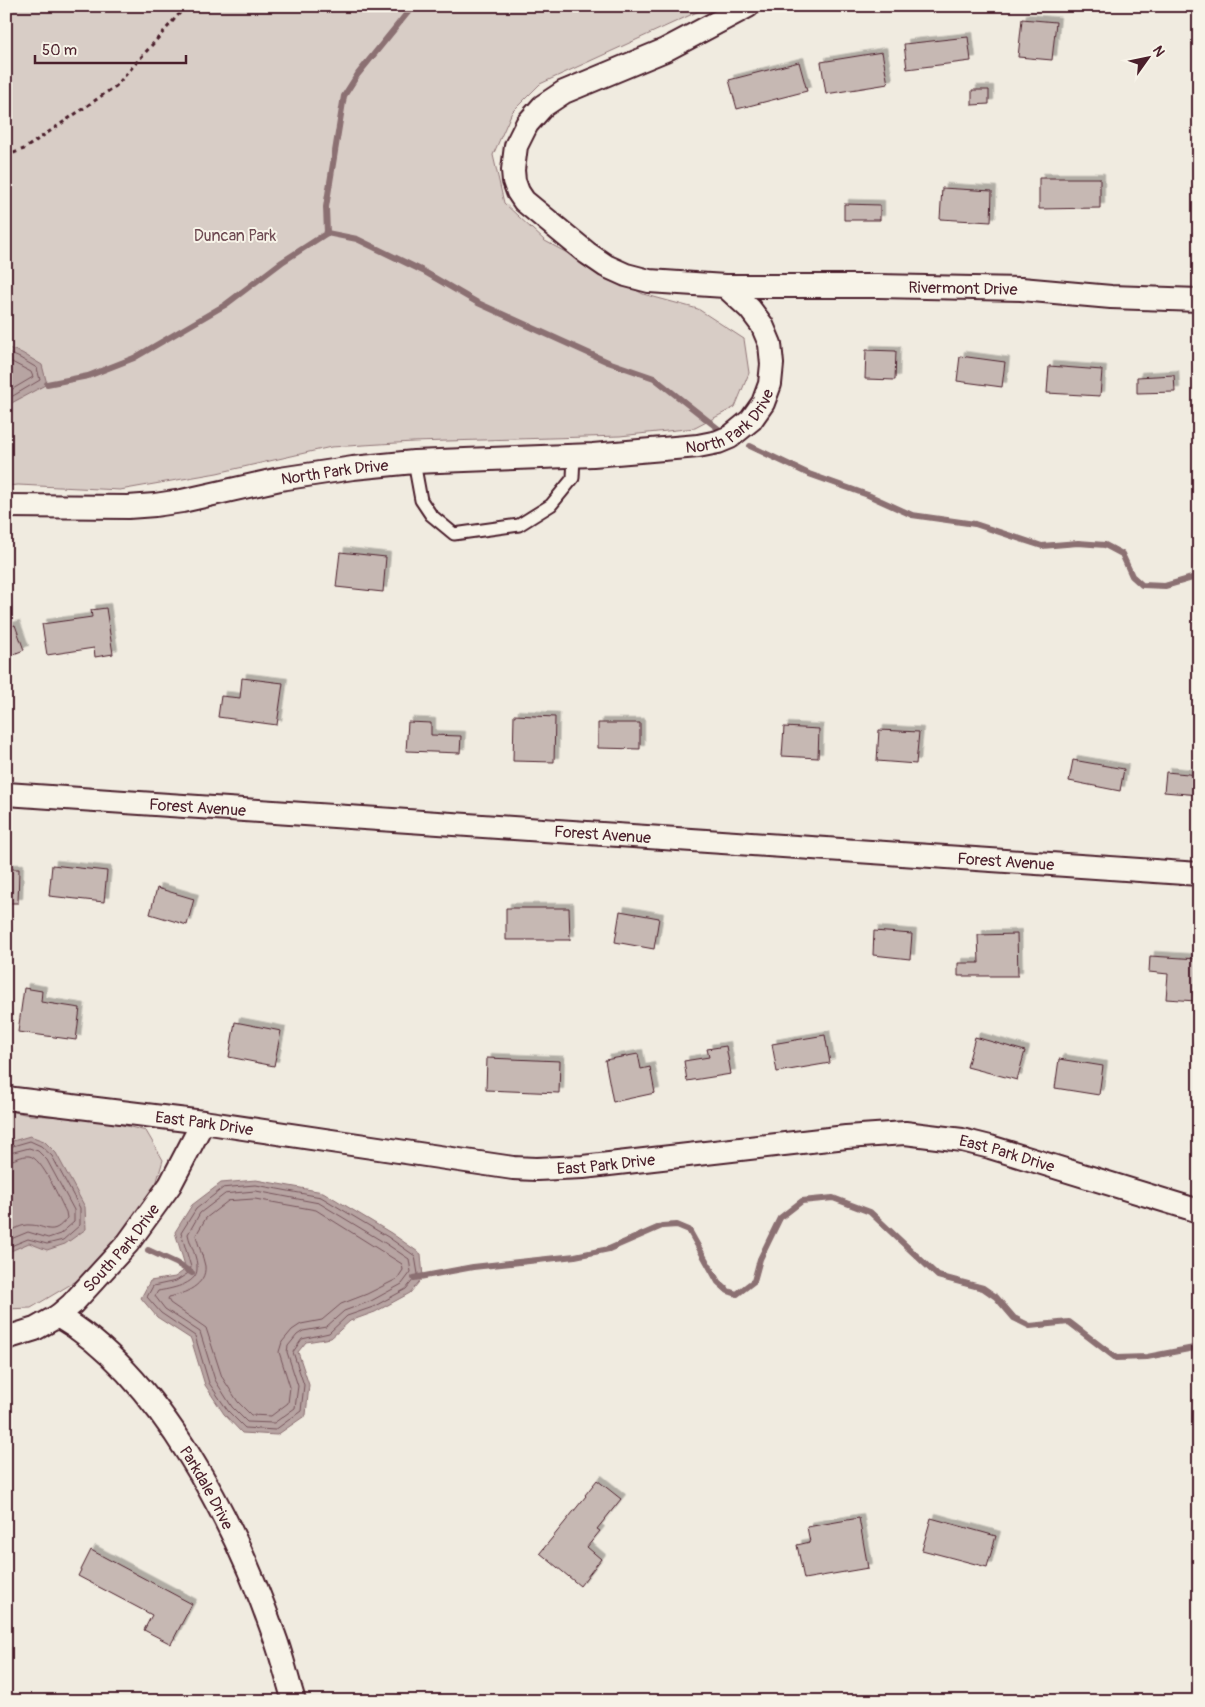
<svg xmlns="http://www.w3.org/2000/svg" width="1205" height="1707" font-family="Pangolin,sans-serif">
<defs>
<filter id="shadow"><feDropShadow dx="4.5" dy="-4.5" stdDeviation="0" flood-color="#0004"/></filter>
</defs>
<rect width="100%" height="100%" fill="#f0ebe0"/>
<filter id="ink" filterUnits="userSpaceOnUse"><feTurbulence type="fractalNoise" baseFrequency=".02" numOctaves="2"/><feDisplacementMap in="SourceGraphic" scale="10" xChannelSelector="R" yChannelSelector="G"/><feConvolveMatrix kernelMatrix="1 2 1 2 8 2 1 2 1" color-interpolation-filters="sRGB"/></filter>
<g filter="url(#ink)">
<g fill="#d8cdc6" stroke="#917678">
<path d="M6,6H710L540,84L512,112L493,155L504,203L545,241L643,294L698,309L744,339L749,373L735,407L695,428L620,436L413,442L331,447L217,473L120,490L18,485L6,486Z"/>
<path d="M6,1110L29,1115L99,1119L146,1131L163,1160L152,1198L83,1277L31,1308L6,1309Z"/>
</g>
<g fill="#b7a4a2" stroke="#8b6f72">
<path d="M6,347L22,353L42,365L47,384L6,406Z"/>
<path d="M30,1136L44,1141L56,1153L85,1207L86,1229L65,1244L47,1250L29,1243L6,1253V1143Z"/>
<path d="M256,1180L323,1192L391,1233L421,1254L423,1277L410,1293L375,1312L350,1321L331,1338L306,1342L298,1352L309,1385L306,1415L277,1435L242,1433L224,1414L205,1385L191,1339L157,1317L141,1298L150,1281L175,1277L186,1269L175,1232L192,1205L221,1183Z"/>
</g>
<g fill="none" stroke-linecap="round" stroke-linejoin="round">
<g stroke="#76545b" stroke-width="1">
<path d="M6,352L20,358L37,368L40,380L6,400"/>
<path d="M6,359L31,372L33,377L6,393"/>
<path d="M6,1148L30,1141L41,1146L52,1156L80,1208V1225L63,1240L47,1244L28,1239L6,1248"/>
<path d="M6,1154L29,1148L38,1151L47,1160L74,1210V1222L60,1234L48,1238L28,1232L6,1241"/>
<path d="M6,1161C14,1161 22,1155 29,1156C42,1157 60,1201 66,1212L67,1218C52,1238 46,1225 30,1225C22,1224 13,1230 6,1233"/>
<path d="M256,1185L321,1197L388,1237L415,1256L418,1274L406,1289L373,1307L347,1316L329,1333L302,1339L293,1352L304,1385L301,1411L275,1430L245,1428L228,1411L209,1383L195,1336L161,1313L147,1297L153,1286L176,1281L190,1272L191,1267L181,1233L196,1209L223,1188Z"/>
<path d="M256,1191L319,1203L385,1243L409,1259L411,1272L402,1284L371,1301L344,1311L326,1327L303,1331L297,1335L288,1346L287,1352L298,1386L295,1408L274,1423L247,1422L232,1407L215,1380L200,1332L165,1309L155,1296L158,1291C169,1289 197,1285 197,1269C198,1258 190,1245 188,1234L200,1213L225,1194Z"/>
<path d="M255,1199L316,1210L402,1264L403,1270L397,1279L367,1294L341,1304L322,1320L301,1324L292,1330L282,1342L279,1352L290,1387L288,1403L271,1416L251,1415L238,1402L222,1377L206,1328L170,1303L168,1299L169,1297C184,1294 207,1285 205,1266C203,1256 198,1245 196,1235L206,1218L228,1201Z"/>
</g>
<g stroke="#8b6f72" stroke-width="6">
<path d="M327,233L326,207L344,96L358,74L413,6"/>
<path d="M47,384L88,376L134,358L225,305L282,262L327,233L357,239L423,271L478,303L608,362L654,378L725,434"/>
<path d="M750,446L809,474L868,495L912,515L975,524L1042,546L1078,543L1105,545L1122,554L1132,576L1142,585L1165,586L1199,576"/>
<path d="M148,1250L176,1263L192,1273"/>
<path d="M414,1278L473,1267L575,1256L609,1249L662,1226L677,1225L689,1230L718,1282L728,1291L737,1294L754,1281L760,1259L780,1218L802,1201L833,1198L870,1212L938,1276L983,1288L996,1297L1014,1318L1030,1326L1069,1322L1116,1358L1147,1357L1199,1347"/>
</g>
</g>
<g fill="#c6b8b3" stroke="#4a1f2b" filter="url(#shadow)">
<path d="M1022,19L1056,22L1052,60L1018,57Z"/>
<path d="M968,37L971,61L907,69L904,44Z"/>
<path d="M882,52L888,84L826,94L821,62Z"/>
<path d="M799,62L807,91L737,109L729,80Z"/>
<path d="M972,90H989V104L972,105Z"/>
<path d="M1039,178H1100V208L1039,209Z"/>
<path d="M942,188L992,191L991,222L940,219Z"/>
<path d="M844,204L880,205V220H844Z"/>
<path d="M866,350L896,351L895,380L865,379Z"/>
<path d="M960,356L1005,362L1002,387L957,381Z"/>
<path d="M1049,366L1102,370L1100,396L1047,393Z"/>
<path d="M1174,375L1175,392L1137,393V377Z"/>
<path d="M340,552L386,557L383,592L336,587Z"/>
<path d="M106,608L113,654L95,657L94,648L47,655L42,624L92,617L91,610Z"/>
<path d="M15,625L24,650L6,657V628Z"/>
<path d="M242,678L283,683L277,725L218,717L221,696L240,698Z"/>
<path d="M514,715L555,717L554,762L513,761Z"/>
<path d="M408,722L431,723V735L461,736L460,753L406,751Z"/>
<path d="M598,723H640V749L598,748Z"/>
<path d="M784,727L819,729L818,758L782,756Z"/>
<path d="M879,730L919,732L916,764L877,761Z"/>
<path d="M1073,760L1124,769L1120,791L1069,781Z"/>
<path d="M1166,772L1199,775V795L1164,792Z"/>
<path d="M52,865L107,871L104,902L49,896Z"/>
<path d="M6,869H19L18,903H6Z"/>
<path d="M157,888L194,899L187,925L150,914Z"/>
<path d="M506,908H569L570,940H506Z"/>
<path d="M620,911L659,918L654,949L615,942Z"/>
<path d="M874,931L912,934L910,959L873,955Z"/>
<path d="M1017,934L1018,976H958V963H979L978,935Z"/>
<path d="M1150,956L1198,959L1196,1001L1166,999L1168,974L1149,972Z"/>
<path d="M24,988L42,991L41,1002L80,1008L76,1040L18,1032Z"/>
<path d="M235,1022L281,1031L274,1066L229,1057Z"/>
<path d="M825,1035L830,1063L777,1072L772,1044Z"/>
<path d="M975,1037L1025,1051L1017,1080L967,1067Z"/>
<path d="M726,1046L731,1074L687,1081L684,1061L709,1057L707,1049Z"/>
<path d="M638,1054L641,1069L650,1067L655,1093L613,1102L605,1060Z"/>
<path d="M487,1058L560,1061L559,1093L486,1090Z"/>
<path d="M1059,1059L1103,1066L1099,1095L1055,1088Z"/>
<path d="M597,1480L621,1499L597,1529L600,1531L587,1547L601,1559L580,1586L540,1553L586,1496L585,1495Z"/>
<path d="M859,1518L868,1568L804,1579L797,1545L810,1542L807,1527Z"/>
<path d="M931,1518L996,1536L987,1567L922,1550Z"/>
<path d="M91,1550L192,1604L171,1644L144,1630L152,1615L78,1576Z"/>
</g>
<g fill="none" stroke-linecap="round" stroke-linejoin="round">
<defs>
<path id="service" d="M414,462L421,500L431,515L454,534L519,525L551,505L573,478L574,455"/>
<g id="minor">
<path id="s1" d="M725,286H878L1021,289L1111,297L1199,300"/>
<path id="s2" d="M6,506L128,507L155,505L182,501L280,479L353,468L414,462L593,455L698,446L718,442L730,437L751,420L763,403L770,384L772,364L770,344L762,325L750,309L725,286L649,281L626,275L606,266L587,253L524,201L518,192L514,181L513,170L516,146L527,124L543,106L564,92L665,50L748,6"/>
<path id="s3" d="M6,794L1199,874"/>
<path id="s4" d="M6,1098L203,1122L513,1168L536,1169L583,1167L846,1137L905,1133L962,1140L990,1147L1199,1211"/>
<path id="s5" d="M58,1316C161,1376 236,1526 274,1635C282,1656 287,1679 294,1701"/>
<path id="s6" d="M6,1338L35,1329L58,1316L72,1304L128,1243L170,1185L203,1122"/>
</g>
</defs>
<use href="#service" stroke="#4a1f2b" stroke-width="15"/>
<use href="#minor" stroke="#4a1f2b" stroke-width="26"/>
<path stroke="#4a1f2b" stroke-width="3" stroke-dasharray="4 4" stroke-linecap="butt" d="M6,156L24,149L116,86L186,6"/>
<use href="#service" stroke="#f7f3e8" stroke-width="11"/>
<use href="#minor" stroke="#f7f3e8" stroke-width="22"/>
</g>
</g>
<g text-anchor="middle" stroke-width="4" stroke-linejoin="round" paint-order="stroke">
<g font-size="16" fill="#6e4a52" stroke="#f7f3e8">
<text x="235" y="241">Duncan Park</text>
</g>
<g font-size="16" fill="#4a1f2b" stroke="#f7f3e8">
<text dy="6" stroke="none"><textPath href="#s1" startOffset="238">Rivermont Drive</textPath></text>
<text dy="6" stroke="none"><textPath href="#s2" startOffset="738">North Park Drive</textPath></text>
<text dy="6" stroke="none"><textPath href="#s2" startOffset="332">North Park Drive</textPath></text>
<text dy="6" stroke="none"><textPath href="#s3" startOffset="192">Forest Avenue</textPath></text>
<text dy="6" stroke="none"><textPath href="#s3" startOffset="598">Forest Avenue</textPath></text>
<text dy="6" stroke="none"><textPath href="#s3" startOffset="1002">Forest Avenue</textPath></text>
<text dy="6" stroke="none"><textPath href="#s4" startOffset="200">East Park Drive</textPath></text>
<text dy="6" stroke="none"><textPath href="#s4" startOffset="1010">East Park Drive</textPath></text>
<text dy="6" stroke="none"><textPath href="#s4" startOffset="605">East Park Drive</textPath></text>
<text dy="6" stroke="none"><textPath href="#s6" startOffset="150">South Park Drive</textPath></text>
<text dy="6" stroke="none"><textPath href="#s5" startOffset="230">Parkdale Drive</textPath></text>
</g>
</g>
<rect width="1205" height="1707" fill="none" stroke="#f7f3e8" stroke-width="25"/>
<rect x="12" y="12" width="1180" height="1682" fill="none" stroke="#4a1f2b" stroke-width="2" filter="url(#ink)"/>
<g transform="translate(1148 58) rotate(57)" stroke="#f7f3e8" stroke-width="4" paint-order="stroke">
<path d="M0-4L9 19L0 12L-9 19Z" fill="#4a1f2b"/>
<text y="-8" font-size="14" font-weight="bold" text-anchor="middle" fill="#4a1f2b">N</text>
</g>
<path d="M35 55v8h151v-8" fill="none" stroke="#4a1f2b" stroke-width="2.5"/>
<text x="42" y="55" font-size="15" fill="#4a1f2b" stroke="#f7f3e8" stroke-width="4" paint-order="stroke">50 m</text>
</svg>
